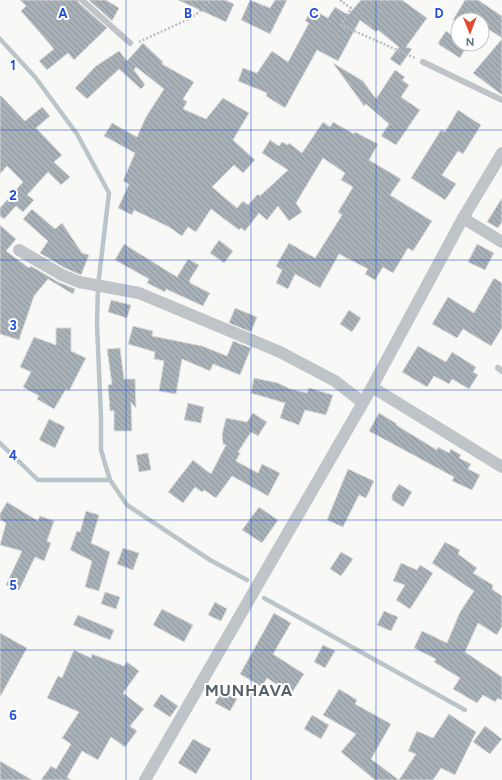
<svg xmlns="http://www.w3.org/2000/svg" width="502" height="780" font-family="Figtree,sans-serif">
<defs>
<pattern id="building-back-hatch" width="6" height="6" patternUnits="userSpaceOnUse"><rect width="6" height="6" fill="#a8b1b7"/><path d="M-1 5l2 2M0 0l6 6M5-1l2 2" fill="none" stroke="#8c959a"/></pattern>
</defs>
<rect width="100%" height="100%" fill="#f8f8f6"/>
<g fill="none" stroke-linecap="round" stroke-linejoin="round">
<g stroke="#b9c5c9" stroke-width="4.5">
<path d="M0,39L35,77L77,134L109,193L98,286L97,324L101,418V450L110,480L127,505L210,560L247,580"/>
<path d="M0,443L38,480H110"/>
<path d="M264,598L465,710"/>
</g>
</g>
<g fill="url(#building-back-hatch)" stroke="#dadad8">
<path d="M20,0H78L79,3L107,28L74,60L68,53L47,70L39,61L54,49L21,11L26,6Z"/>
<path d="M89,0H106L119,8L112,21Z"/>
<path d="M178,0H225L234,4L226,22Z"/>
<path d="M250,0L270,8L275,0H287L270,34L241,20Z"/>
<path d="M361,0H402L427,18L406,47L412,49L400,66L390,59L399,47L378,30L376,32L360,20L338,61L317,50L285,108L266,96L267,93L238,81L243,68L257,73L272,51L288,62L309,23L305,21L312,9L328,18L335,7L348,15Z"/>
<path d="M465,0H478L502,16V38L482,25V20H453Z"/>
<path d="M446,31L458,40V44H468L460,58L438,44H440L438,43Z"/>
<path d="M502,39V95L473,73Z"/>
<path d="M143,43L163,62L162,64L194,82L183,99L187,102L183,109L206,119L223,98L249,113L233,140L255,160L243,173L234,165L212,187L237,208L243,201L248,205L258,194L260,196L288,170L262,153L270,140L279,146L282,142L288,145L289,143L302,153L323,122L330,127L333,122L354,134L355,132L378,144L369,160L401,179L390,195L432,221L413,251L408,248L393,273L383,267L375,280L365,274L368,269L339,254L320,288L295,274L288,289L276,283L282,270L276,266L289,243L315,258L342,215L338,212L353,187L341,180L345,173L323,158L296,203L302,212L289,221L278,206L267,220L259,213L245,231L241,228L239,230L211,209L196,232L188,227L182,236L169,227L134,210L132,215L118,208L129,184L123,181L135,153L104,136L112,123L137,137L146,117L164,89L136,67L134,70L145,85L141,89L119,69L87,99L75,88L96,66L119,51L127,61Z"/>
<path d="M333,63L363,81L376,99L395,70L405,77L402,80L409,85L401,97L420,110L396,145L381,136L389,124L366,104L364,106Z"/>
<path d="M0,95L25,121L42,107L50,116L36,128L62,155L54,162L70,177L61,185L48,172L27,195L34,200L23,212L16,206L4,219L0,216V208L23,182L7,166L0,174Z"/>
<path d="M458,110L481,125L463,154L458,151L442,175L456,184L445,200L411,178L441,130L445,132Z"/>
<path d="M502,198V222L498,228L487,222Z"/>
<path d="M32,209L55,229L62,223L82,253L89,255L81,275L65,268L40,253L48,241L23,219Z"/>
<path d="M0,225L16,239L6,251L29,268L31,266L58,282L75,289L73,294L48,279L34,296L19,340L0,334Z"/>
<path d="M219,240L233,251L224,263L210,253Z"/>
<path d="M124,244L177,277L188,259L199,265L189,281L191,282L190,283L210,293L203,306L166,289L165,292L147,283L149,279L115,260Z"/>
<path d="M477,244L494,253L485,270L468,262Z"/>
<path d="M494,278L502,283V328L491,346L463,329L457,338L432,324L448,297L474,313Z"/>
<path d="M111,300L131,305L127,318L108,312Z"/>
<path d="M235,308L257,317L251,332L229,323Z"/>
<path d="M349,310L361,318L352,332L340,324Z"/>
<path d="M133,326L153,331L152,336L202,346L227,356L233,341L251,348L240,375L213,364L210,371L182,359L176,394L159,391L164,361L154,359L155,352L128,344Z"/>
<path d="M56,328H71V351L86,358L69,391L66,389L54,409L37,399L39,396L23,387L31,372L20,367L34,337L56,345Z"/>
<path d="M418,346L446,362L452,352L476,367L473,372L478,375L469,389L452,379L449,384L434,376L427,387L402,372Z"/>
<path d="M120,348L124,379H135L136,408L131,402L132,431H114V411H110L108,385L112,384L107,349Z"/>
<path d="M254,378L278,383L290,389L307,393L309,388L333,395L326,415L305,410L299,425L280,418L285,403L251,393Z"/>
<path d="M188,403L204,407L201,423L184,420Z"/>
<path d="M253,413L267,422L258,436L251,432L238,452L240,453L236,461L258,473L262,464L280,473L268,496L232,476L216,498L204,490L202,492L195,487L183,503L168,492L193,460L211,474L226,445L223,444L222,435L226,418L247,422Z"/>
<path d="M379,413L397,424L396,425L437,450L438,447L449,453L451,449L461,455L459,458L471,464L468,469L480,475L472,490L452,481L454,477L369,431Z"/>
<path d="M49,419L65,427L55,448L39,440Z"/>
<path d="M148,453L151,470L139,472L136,455Z"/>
<path d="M348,469L374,481L366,498L359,495L343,527L327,520Z"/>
<path d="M399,484L412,492L403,507L392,500V495Z"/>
<path d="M7,502L38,521L40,516L54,521L47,541L51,543L44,561L35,557L19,590L6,585L22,551L0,545L6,523L0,519V514Z"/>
<path d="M259,507L278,520L262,543L242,530Z"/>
<path d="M86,511L99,515L91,543L110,552L99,591L85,587L92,561L70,550L77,531L80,532Z"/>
<path d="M445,542L460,550L458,554L477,568L473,573L493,585L492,589L502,596V626L497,635L478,623L465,652L502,677V700L498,698L495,702L483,695L477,703L453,689L460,678L434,662L436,659L414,648L422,631L447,643L460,612L474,591L432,563Z"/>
<path d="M123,548L139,553L133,570L117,564Z"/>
<path d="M341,552L353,559L341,576L330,569Z"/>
<path d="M401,563L417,570L420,565L433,573L410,609L396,600L405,585L393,581Z"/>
<path d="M105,592L120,597L116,609L101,604Z"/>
<path d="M215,602L227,609L221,621L208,615Z"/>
<path d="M162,609L193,625L184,642L153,625Z"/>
<path d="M384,611L398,617L391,631L377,625Z"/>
<path d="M274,613L291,623L273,654L304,674L291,694L267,678L262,687L240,674Z"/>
<path d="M78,615L114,630L110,640L73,625Z"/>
<path d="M0,633L27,648L0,697Z"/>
<path d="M323,645L335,651L325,668L314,662Z"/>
<path d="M74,650L91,658L92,654L124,666L127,662L139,671L123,693L144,709L130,726L137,731L125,747L111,737L98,760L82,751L67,777L71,780H41L51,766L56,769L71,744L62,738L79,712L47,698L58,676L62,678Z"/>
<path d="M339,689L357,700L355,704L391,724L371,759L399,780L416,754L408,751L417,731L433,738L449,714L476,732L455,775L441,768L433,780H375L341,752L356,734L323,715Z"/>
<path d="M222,690L237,699L230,711L215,703Z"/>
<path d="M161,694L178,706L170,717L153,706Z"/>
<path d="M312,715L329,725L321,739L304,729Z"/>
<path d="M485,726L502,739L490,754L473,742Z"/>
<path d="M193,739L211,749L196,774L178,763Z"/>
<path d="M0,761L32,780H0Z"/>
</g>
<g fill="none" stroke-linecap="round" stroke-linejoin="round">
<g stroke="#babdc0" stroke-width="2.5" stroke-dasharray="2 2" stroke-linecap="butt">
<path d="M342,0L341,1L351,8L341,25L415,58"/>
<path d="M139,42L191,18L203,9L211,0"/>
</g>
<g stroke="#bfc4c8" stroke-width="6">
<path d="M82,0L130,43"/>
<path d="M423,62L502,100"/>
<path d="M498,368L502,371"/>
</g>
<g stroke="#bfc4c8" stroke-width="12">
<path d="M463,218L502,242"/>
<path d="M19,250L62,275L79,282L139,293L280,352L335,381L362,402"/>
<path d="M372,387L502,467"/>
<path d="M145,780L372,387L463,218L502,153"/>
</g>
</g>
<path fill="none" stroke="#1d4ed8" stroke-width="1" stroke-opacity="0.55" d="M126,0V780M251,0V780M376,0V780M0,130H502M0,260H502M0,390H502M0,520H502M0,650H502"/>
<g text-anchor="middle" stroke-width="4" stroke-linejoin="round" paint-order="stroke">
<g font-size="16" font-weight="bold" letter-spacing="1" fill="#56636b" stroke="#fff">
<text x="249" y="696">MUNHAVA</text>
</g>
</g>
<g font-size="13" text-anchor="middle" font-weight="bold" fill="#1d4ed8" stroke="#fff" stroke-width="4" stroke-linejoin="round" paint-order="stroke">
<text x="63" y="18">A</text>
<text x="188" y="18">B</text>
<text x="314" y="18">C</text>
<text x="439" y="18">D</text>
<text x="13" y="70">1</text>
<text x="13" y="200">2</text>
<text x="13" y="330">3</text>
<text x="13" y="460">4</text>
<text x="13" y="590">5</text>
<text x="13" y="720">6</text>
</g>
<g transform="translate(470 32) rotate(179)"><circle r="19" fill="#ffffff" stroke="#c1c8cc"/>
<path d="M0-3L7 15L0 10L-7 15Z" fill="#de4d30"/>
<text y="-6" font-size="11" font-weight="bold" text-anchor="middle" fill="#647580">N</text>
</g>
</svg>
